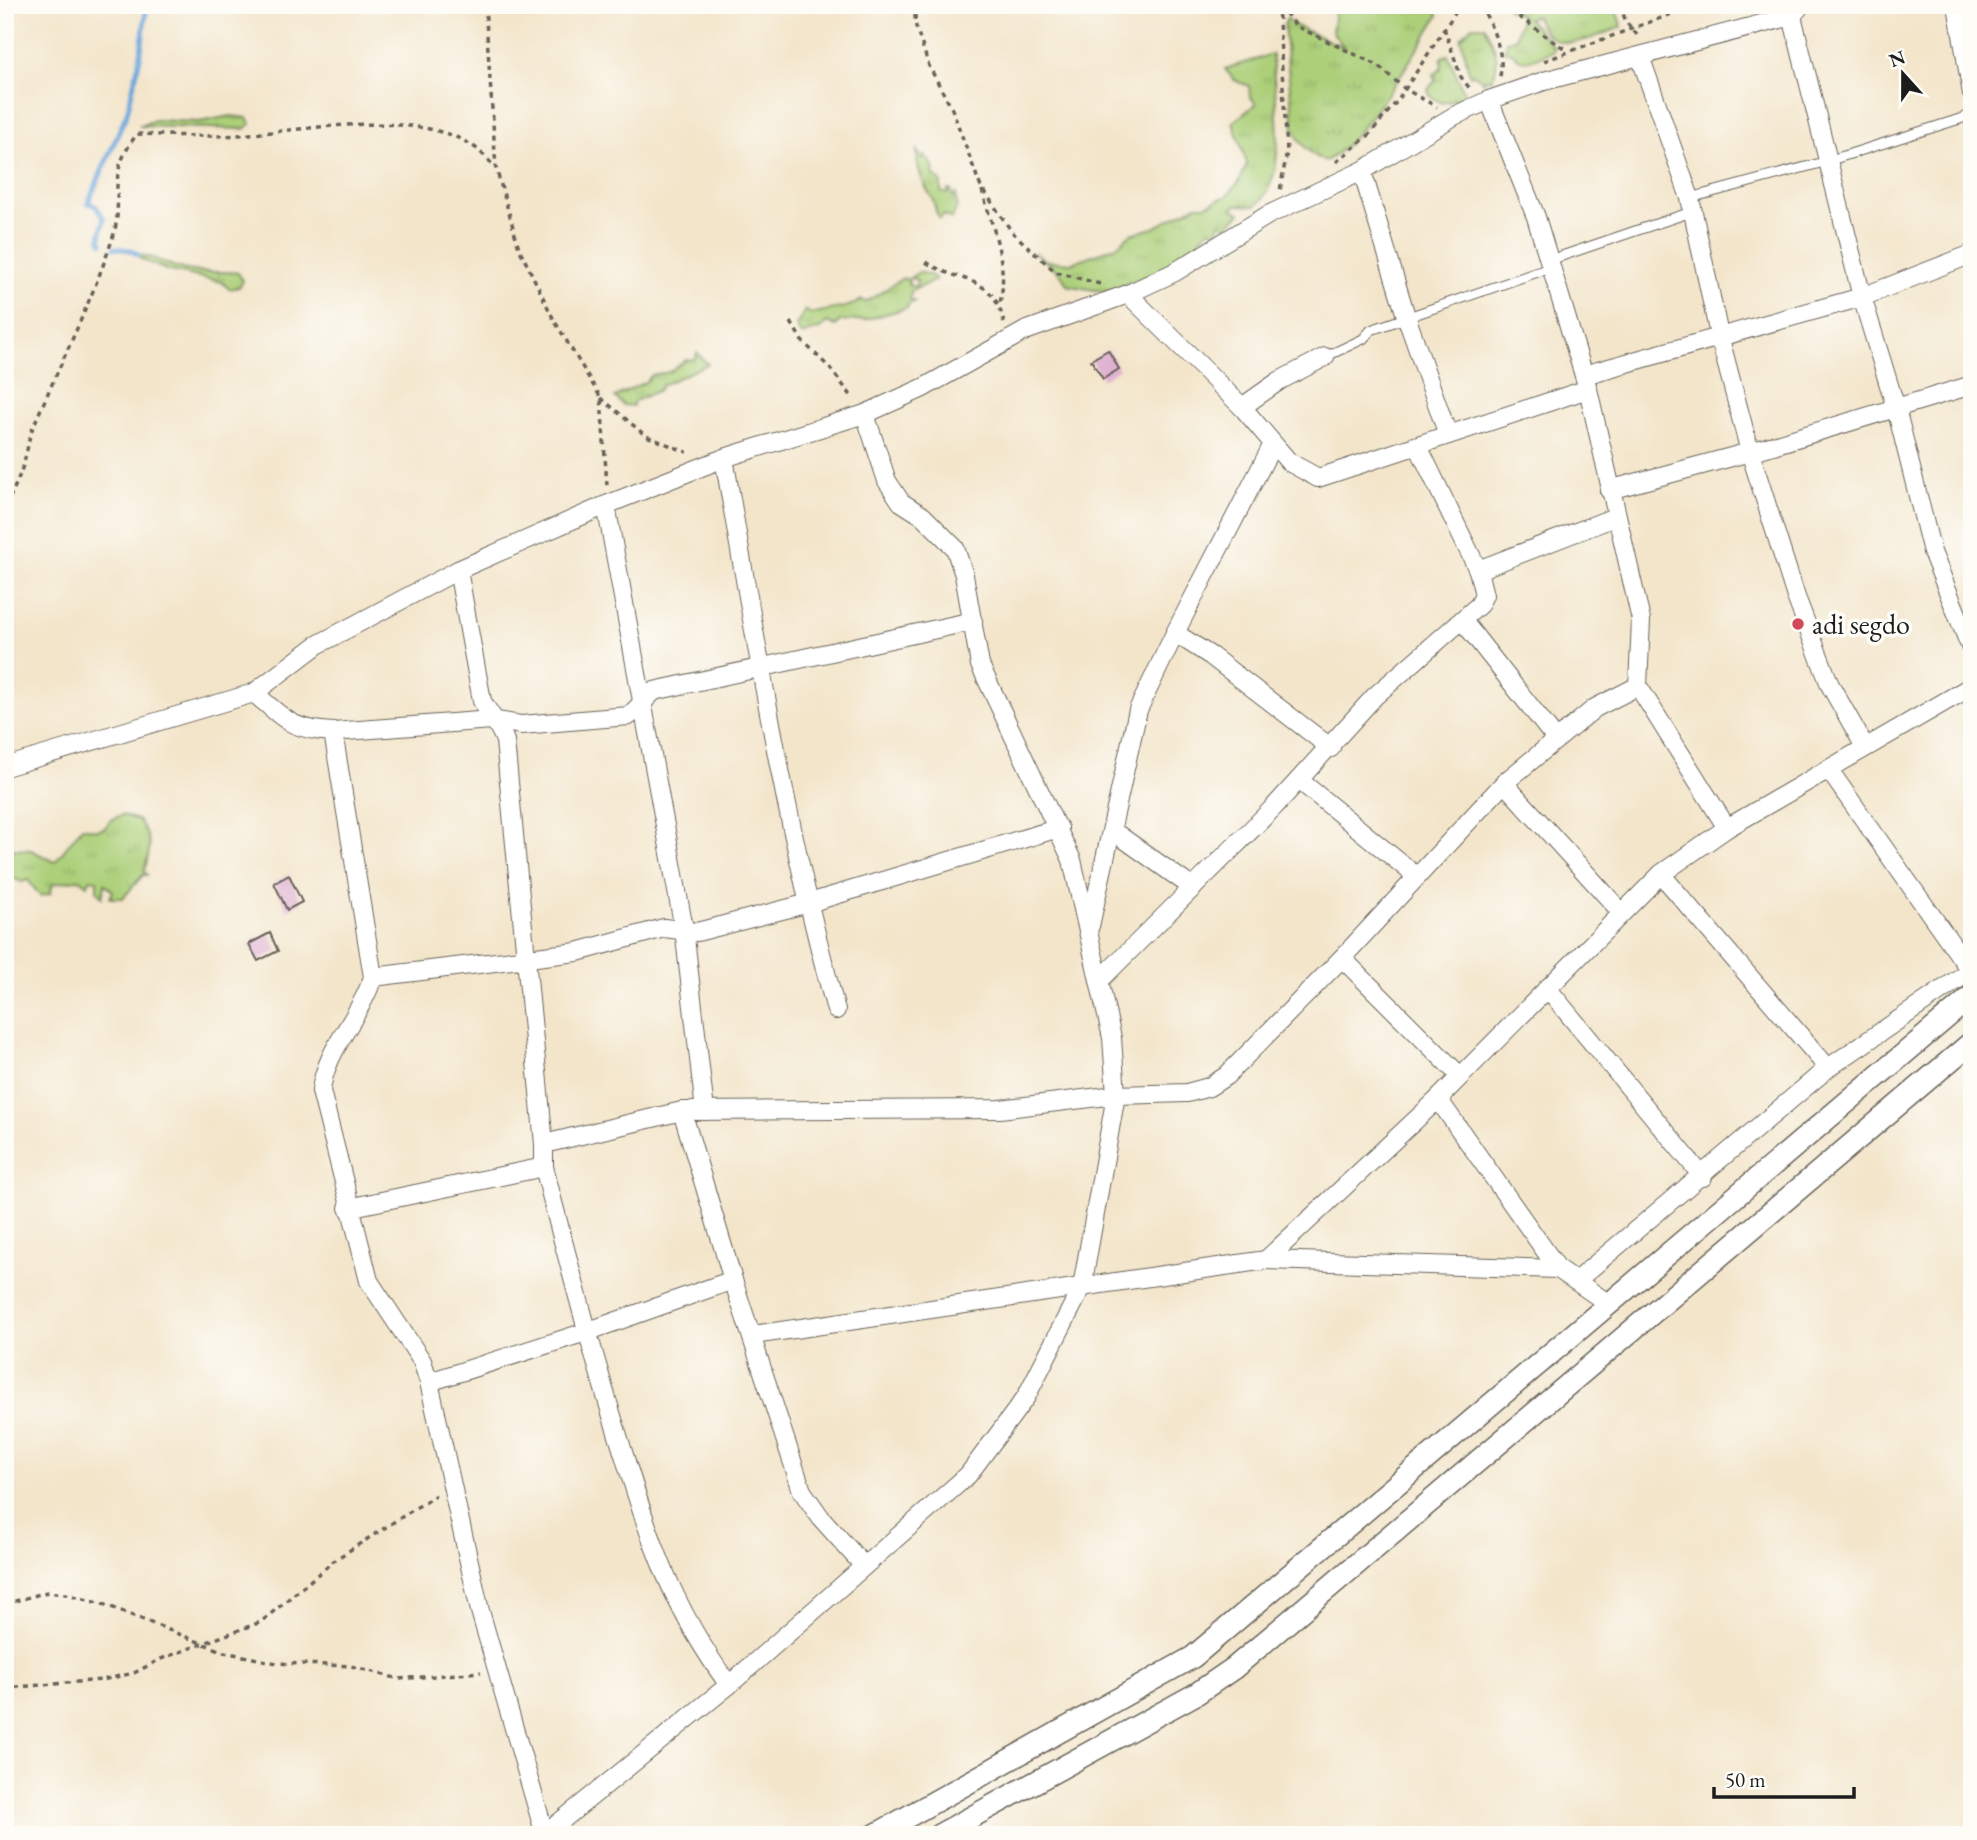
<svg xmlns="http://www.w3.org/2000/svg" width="1977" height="1840" font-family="'EB Garamond',serif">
<defs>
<pattern id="grass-tufts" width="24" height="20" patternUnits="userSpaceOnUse" patternTransform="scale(1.75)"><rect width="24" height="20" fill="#accf78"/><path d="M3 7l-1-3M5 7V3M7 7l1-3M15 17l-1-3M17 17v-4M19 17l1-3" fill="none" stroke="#93b167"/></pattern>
<pattern id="wetland-marsh" width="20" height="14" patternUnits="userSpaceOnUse" patternTransform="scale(1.75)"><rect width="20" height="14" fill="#accf78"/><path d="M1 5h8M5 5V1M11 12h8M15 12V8" fill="none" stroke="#93b167"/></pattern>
</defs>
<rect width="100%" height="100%" fill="#fdfcf7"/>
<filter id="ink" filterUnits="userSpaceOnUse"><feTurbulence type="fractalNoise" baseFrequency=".0143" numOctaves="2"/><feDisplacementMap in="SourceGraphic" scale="14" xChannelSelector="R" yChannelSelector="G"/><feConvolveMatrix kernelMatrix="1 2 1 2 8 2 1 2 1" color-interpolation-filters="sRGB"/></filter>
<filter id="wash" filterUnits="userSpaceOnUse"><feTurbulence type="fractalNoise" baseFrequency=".00686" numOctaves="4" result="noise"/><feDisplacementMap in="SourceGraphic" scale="28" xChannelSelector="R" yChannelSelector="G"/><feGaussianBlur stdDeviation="1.57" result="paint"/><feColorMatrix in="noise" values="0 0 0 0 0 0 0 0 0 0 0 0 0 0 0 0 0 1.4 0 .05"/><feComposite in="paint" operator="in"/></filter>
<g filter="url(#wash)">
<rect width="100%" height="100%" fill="#f3e5ca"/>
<g fill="url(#grass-tufts)" stroke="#64764a" stroke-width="2">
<path d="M1336,5H1436L1438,16C1418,48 1358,148 1325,161C1310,155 1300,144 1294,129L1284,25L1287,18L1296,26L1345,48L1332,32Z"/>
<path d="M1508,5H1614L1622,27C1594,36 1552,62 1536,16L1527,18L1554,47L1553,51C1538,55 1522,70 1512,52H1505L1506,41L1515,39L1522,16L1508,9Z"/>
<path d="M1472,26H1485C1494,48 1502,57 1492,80L1487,78L1484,82L1474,74L1470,76L1461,38Z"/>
<path d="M1272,54C1274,96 1291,178 1255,206L1236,205L1232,209L1241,213L1226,227L1220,223L1216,233L1210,229L1182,259L1143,278L1105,292L1067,285L1061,274L1034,252L1047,261L1071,263L1115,247L1131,234L1154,228L1196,205H1206L1227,196L1239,182L1247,164L1233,122L1256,104L1250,96L1249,86L1234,80L1225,69Z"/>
<path d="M1448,55L1465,95L1462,98L1442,103L1430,96L1428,89L1436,80L1433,75L1441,69L1442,57Z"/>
<path d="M917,151L922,159L925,155L933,167L934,176L941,181V192L948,194V190H951L953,198L956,194L957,206L952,219L943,215L940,219C934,212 936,205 932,198C923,184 916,168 917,151Z"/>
<path d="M919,272L933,276L936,280L911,291L910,299L915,302L910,303L907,308L865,320L840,321L836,326L827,322L822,328L801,335L796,326L805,310L811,314C827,309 850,309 861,300L866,302L903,278L909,280L908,285L916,287L917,280L910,278Z"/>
<path d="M697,353L708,364L662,385L659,390L633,402V406L623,405L615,397L647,381L652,375L669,372L686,360L695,359Z"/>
<path d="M122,815L138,820C153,840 151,849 144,871L147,875H143L123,898H110L113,891L105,884L102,897L97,891V880L91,879L87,885L80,879L53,884L50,894L40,896L28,880L22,882L5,875V849L31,850L55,862L82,827L96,830L105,828L110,820Z"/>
</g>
<g fill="url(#wetland-marsh)" stroke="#64764a" stroke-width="2">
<path d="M231,116L247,118L251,124L244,129L139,126L155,120L199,122Z"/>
<path d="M139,255C153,255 168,266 183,269C202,275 219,270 238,273L243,281L239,287L229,289L222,282L166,270L139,258Z"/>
</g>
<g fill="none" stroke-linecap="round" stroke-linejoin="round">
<g stroke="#69a4d9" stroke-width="5">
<path d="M102,243L100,237L104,219L96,206L88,203L127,113L140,58L147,5"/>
<path d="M114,248L130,250L139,255"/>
</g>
</g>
<g id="blocks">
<g fill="#e0b1d2">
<path d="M1108,350L1119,369L1103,379L1091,360Z"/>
<path d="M289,875L302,902L287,910L274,883Z"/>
<path d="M270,933L278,951L258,961L249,944Z"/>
</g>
</g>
</g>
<g filter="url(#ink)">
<use href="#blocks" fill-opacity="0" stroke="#676259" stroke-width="2"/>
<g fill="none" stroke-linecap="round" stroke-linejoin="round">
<defs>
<g id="service">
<path d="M1690,198L1828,161L1966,117L1972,110"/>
<path d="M1550,260L1694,211"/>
<path d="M1325,357L1363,339L1371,330L1552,267"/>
</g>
<g id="minor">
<path d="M1957,5L1972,94"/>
<path d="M1792,16L1862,297L1896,408L1932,552L1972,651"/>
<path d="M1640,56L1690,198L1719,335L1750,452L1796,597L1830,685L1865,747"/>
<path d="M1489,100L1536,217L1588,389L1641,620L1638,686L1727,828"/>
<path d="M1362,171L1406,316L1448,435"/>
<path d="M1128,294L1242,407L1289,462L1318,478L1588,389"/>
<path d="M1584,375L1862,297L1972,254"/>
<path d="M1242,407L1279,381L1325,357"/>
<path d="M724,458C756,643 786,829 836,1010"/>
<path d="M1609,490L1750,452L1972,385"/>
<path d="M606,505L684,929L705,1111"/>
<path d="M458,570L482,701C490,715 500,726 505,741L544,1144V1167C567,1258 591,1349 619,1439C649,1535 668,1602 729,1685"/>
<path d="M1478,570L1615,517"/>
<path d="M1463,621L1555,738"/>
<path d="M1175,633L1273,444"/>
<path d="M254,693C286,720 289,729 333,732L492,720L521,725L629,716L654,691L973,621"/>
<path d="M333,732L373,977C360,1018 325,1050 321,1091L369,1281L422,1361L429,1382L480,1611L545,1835"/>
<path d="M5,767L254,693L317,645L458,570L606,505L724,458L865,414L923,388L1025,331L1128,294L1175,272L1268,215L1362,171L1454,116L1489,100L1544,81L1792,16L1801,5"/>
<path d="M1829,770L1972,973"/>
<path d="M1299,780L1416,876"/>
<path d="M1504,783L1622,913"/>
<path d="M1113,831L1193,888"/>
<path d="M1661,874L1828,1068"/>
<path d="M1090,926L1138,710L1175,633L1211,656L1331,748"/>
<path d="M1342,958L1460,1076"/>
<path d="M373,977L577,952L664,928L697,932L809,903L1059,828"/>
<path d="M1099,981L1274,807L1375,696L1479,605L1484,595L1478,570L1418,446"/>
<path d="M1547,988L1703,1177"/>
<path d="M1438,1099L1558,1269"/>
<path d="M682,1111L733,1280L802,1491L821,1518L863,1565"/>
<path d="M544,1144L682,1111L1000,1109L1116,1095L1187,1093L1209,1087L1226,1076L1342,958L1504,783L1595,708L1638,686"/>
<path d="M348,1208L544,1167"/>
<path d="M1577,1280L1828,1068L1970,971"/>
<path d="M1609,1304L1558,1269L1266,1260L1438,1099L1661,874L1727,828L1972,686"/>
<path d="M753,1335L1266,1260"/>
<path d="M429,1382L586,1332L733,1280"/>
<path d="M545,1834L729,1685L968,1475L1026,1397L1082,1287L1116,1095L1112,1038L1072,860L980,665L964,575L955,548L923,516L901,502L887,481L865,414"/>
</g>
<g id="tertiary">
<path d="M875,1835L1193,1657L1972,996"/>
<path d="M939,1835L1196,1694L1234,1668L1972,1042"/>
</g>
</defs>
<use href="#service" stroke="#676259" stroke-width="11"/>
<use href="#minor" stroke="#676259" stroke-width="20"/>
<use href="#tertiary" stroke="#676259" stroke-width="24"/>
<g stroke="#676259" stroke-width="3.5" stroke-dasharray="5 5" stroke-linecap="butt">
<path d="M485,5L496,168L519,248L554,320L601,398L607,486"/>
<path d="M914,5L916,27L929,66L952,109L980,185L1012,232L1049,266L1056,272L1100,284"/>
<path d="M1278,5L1287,151L1280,191"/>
<path d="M1279,5L1296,26L1377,65L1405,89L1437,107"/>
<path d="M1481,5C1491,26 1507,56 1499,79"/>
<path d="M1491,5C1526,14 1538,35 1568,50"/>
<path d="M1620,5L1626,22L1639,37"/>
<path d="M1444,28L1461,77L1471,90"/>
<path d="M1544,61L1696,5"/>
<path d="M1336,162L1368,136L1398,100L1460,5"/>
<path d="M982,190C992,226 1009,267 1000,303"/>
<path d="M926,262C961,285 993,273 1004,323"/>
<path d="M791,322L802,341L829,367L853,398"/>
<path d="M601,398L646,436L687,452"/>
<path d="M5,507C13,492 21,474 25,458C28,449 28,440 31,432C58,368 90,306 112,240C127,195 102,181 137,134C174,135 213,138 250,134C314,129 422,108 477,149C483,154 490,162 496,168"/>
<path d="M5,1604L47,1592L66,1594L106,1605L224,1652L277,1663L351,1666L399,1679L481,1672"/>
<path d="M5,1688L102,1680L134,1673L161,1659L261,1622L336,1559L436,1495"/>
</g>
<use href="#service" stroke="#fff" stroke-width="9"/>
<use href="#minor" stroke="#fff" stroke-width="18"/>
<use href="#tertiary" stroke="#fff" stroke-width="21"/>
</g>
</g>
<circle fill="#d1495b" stroke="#fdfcf7" stroke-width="2.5" cx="1798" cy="624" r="7"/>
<g text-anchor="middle" stroke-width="7" stroke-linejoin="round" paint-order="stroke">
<g font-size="28" fill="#1c1c1c" stroke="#fdfcf7" text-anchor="start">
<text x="1812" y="634">adi segdo</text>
</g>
</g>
<rect width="1977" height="1840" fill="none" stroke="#fdfcf7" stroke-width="28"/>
<g transform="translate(1903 74) rotate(339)" stroke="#fdfcf7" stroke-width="5" paint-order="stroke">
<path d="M0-5L12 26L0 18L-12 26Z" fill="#1c1c1c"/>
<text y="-10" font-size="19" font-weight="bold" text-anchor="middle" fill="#1c1c1c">N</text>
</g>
<path d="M1714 1787v10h140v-10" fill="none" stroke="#1c1c1c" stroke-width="3.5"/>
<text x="1725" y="1787" font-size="21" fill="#1c1c1c" stroke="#fdfcf7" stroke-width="5" paint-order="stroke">50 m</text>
</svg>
